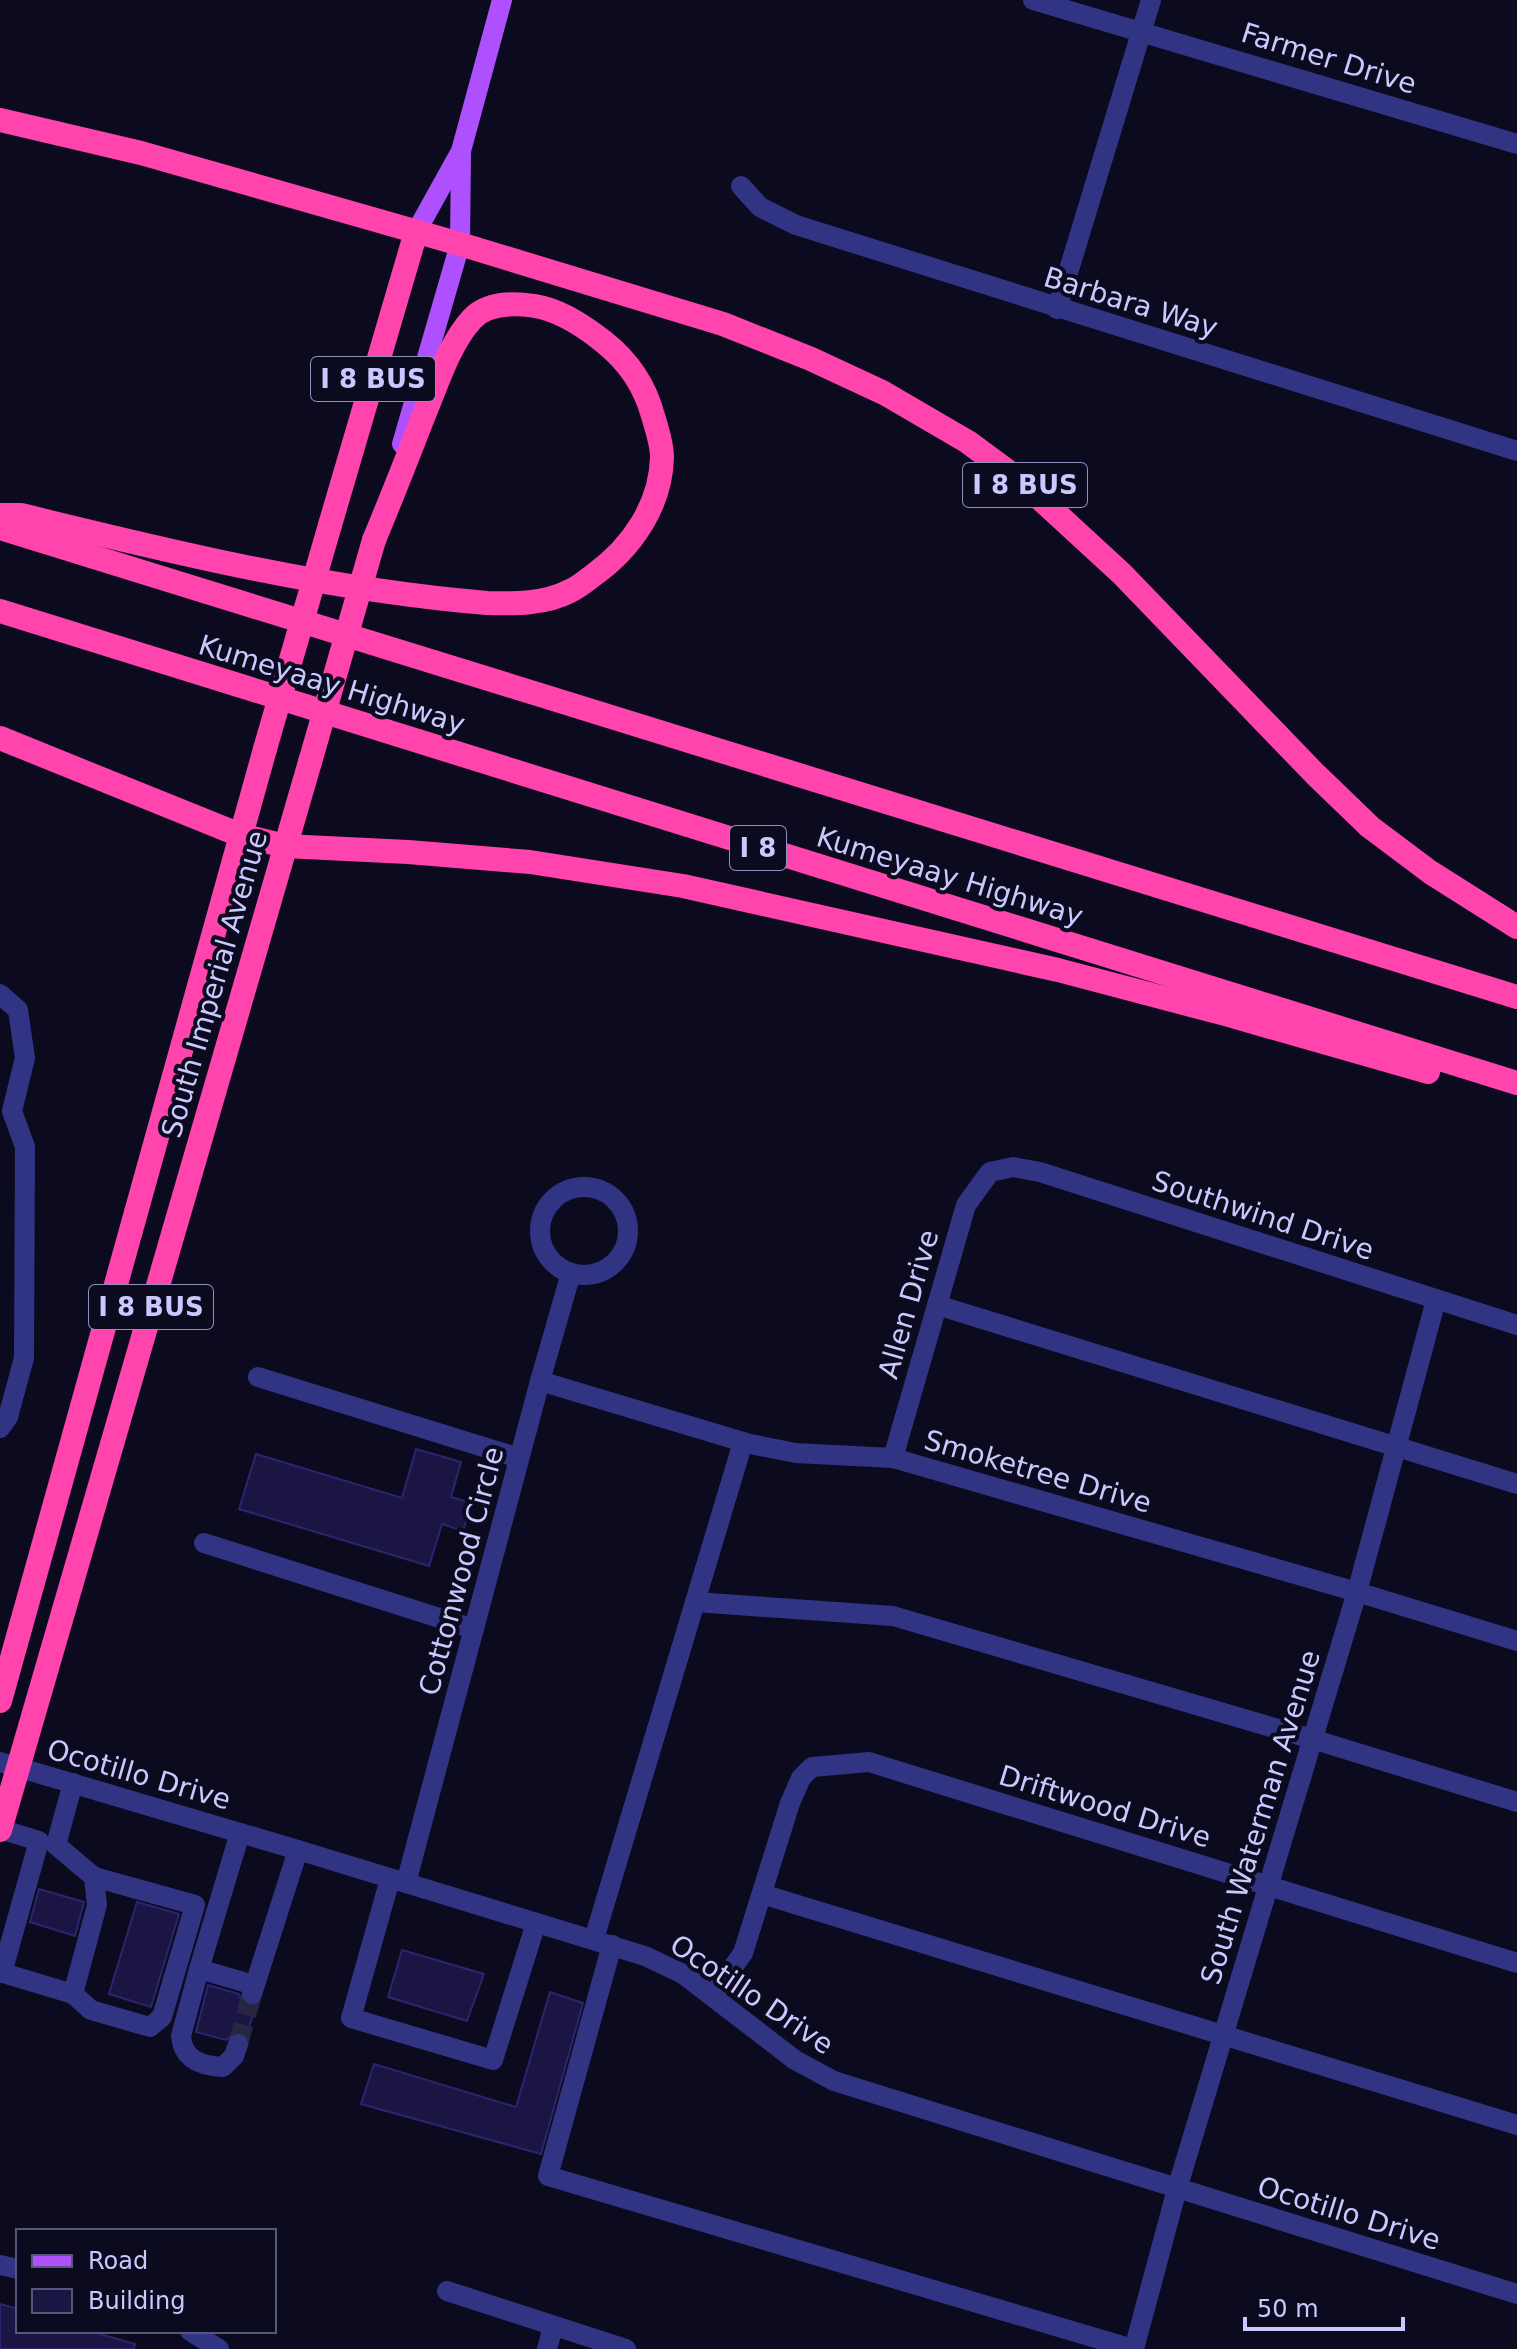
<svg xmlns="http://www.w3.org/2000/svg" width="1517" height="2349" font-family="'DejaVu Sans',sans-serif">
<rect width="100%" height="100%" fill="#0c0a1f"/>
<g fill="#1a1542" stroke="#2d2470" stroke-width="2">
<path d="M416,1449L461,1462L451,1497L472,1503L463,1531L442,1524L429,1566L239,1509L256,1454L402,1498Z"/>
<path d="M39,1889L84,1902L75,1936L30,1922Z"/>
<path d="M137,1902L179,1914L151,2007L109,1994Z"/>
<path d="M402,1950L484,1974L467,2021L388,1997Z"/>
<path d="M208,1985L239,1994L243,2003L255,2007L247,2035L241,2032H235L226,2040L196,2032Z"/>
<path d="M550,1992L583,2003L541,2154L361,2104L374,2064L516,2107Z"/>
<path d="M0,2304L18,2309V2331H89L135,2344L134,2349H0Z"/>
</g>
<g fill="none" stroke-linecap="round" stroke-linejoin="round">
<path stroke="#282741" stroke-width="20" stroke-dasharray="20 10" stroke-linecap="butt" d="M238,2044L252,1994"/>
<g stroke="#313483" stroke-width="20">
<path d="M1033,0L1517,144"/>
<path d="M741,186L760,207L796,225L1517,451"/>
<path d="M1057,309L1151,0"/>
<path d="M0,994L18,1010L25,1058L12,1111L25,1147L24,1358L8,1417L0,1428"/>
<circle cx="584" cy="1231" r="44"/>
<path d="M937,1305L1517,1484"/>
<path d="M258,1377L519,1458"/>
<path d="M540,1381L750,1444L796,1453L893,1458L1357,1592L1517,1641"/>
<path d="M893,1458L966,1205L990,1172L1013,1167L1040,1172L1517,1325"/>
<path d="M204,1543L474,1629"/>
<path d="M695,1602L893,1616L1312,1739L1517,1802"/>
<path d="M0,1762L298,1850L645,1956L683,1974L795,2060L834,2081L1517,2294"/>
<path d="M0,1829L39,1841L2,1973"/>
<path d="M240,1833L199,1969L254,1985"/>
<path d="M390,1879L351,2018L493,2060L536,1923"/>
<path d="M406,1883L540,1381L571,1273"/>
<path d="M762,1894L1517,2125"/>
<path d="M594,1939L743,1442"/>
<path d="M612,1945L548,2176L1133,2349"/>
<path d="M199,1969L181,2036C183,2060 201,2066 223,2067L234,2056L238,2044"/>
<path d="M0,1972L73,1994L97,1905L94,1877L56,1845L73,1783"/>
<path d="M73,1994L91,2010L150,2027L162,2017L195,1905L94,1877"/>
<path d="M252,1994L298,1850"/>
<path d="M713,1995L743,1953L790,1803L801,1778L812,1767L869,1762L1517,1963"/>
<path d="M0,2265L18,2269"/>
<path d="M447,2291L626,2349"/>
<path d="M190,2331L219,2349"/>
<path d="M547,2349L553,2327"/>
<path d="M1134,2349L1177,2189L1357,1592L1436,1300"/>
</g>
<g stroke="#af50ff" stroke-width="20">
<path d="M416,232L461,151L502,0"/>
<path d="M402,444L460,244L461,151"/>
</g>
<g stroke="#ff44ad" stroke-width="24">
<path d="M0,120L141,153L460,244L723,324L811,359L884,393L968,442L1022,482L1122,574L1315,774L1370,827L1430,872L1517,927"/>
<path d="M0,515H21C175,553 329,590 487,603C515,604 545,604 570,591C579,587 587,580 595,574C632,547 661,505 662,457C662,444 657,429 653,416C645,386 628,361 604,342C584,326 560,310 535,306C514,303 488,302 472,319C450,343 438,381 426,410C409,453 392,497 374,540"/>
<path d="M330,525L416,232"/>
<path d="M0,528L1517,997"/>
<path d="M0,611L1517,1083"/>
<path d="M0,738L240,835L285,846L408,852L530,862L683,886L1058,970L1225,1014L1428,1072"/>
<path d="M0,1701L265,749"/>
<path d="M0,1830L310,762"/>
</g>
<g stroke="#ff44ad" stroke-width="24">
<path d="M265,749L330,525"/>
<path d="M310,762L374,540"/>
</g>
</g>
<g text-anchor="middle" stroke-width="8" stroke-linejoin="round" paint-order="stroke">
<g fill="#0c0a1f" stroke="#9190bc" stroke-width="2">
<rect x="311" y="357" width="124" height="44" rx="6"/>
<rect x="963" y="463" width="124" height="44" rx="6"/>
<rect x="730" y="826" width="56" height="44" rx="6"/>
<rect x="89" y="1285" width="124" height="44" rx="6"/>
</g>
<g font-size="26" font-weight="bold" fill="#cac9ff">
<text x="373" y="388">I 8 BUS</text>
<text x="1025" y="494">I 8 BUS</text>
<text x="758" y="857">I 8</text>
<text x="151" y="1316">I 8 BUS</text>
</g>
<g font-size="28" fill="#cac9ff" stroke="#0c0a1f">
<text transform="translate(1329 58) rotate(17)" y="10">Farmer Drive</text>
<text transform="translate(1131 302) rotate(17)" y="10">Barbara Way</text>
<text transform="translate(332 684) rotate(17)" y="10">Kumeyaay Highway</text>
<text transform="translate(950 876) rotate(17)" y="10">Kumeyaay Highway</text>
<text transform="translate(214 984) rotate(-74)" y="10">South Imperial Avenue</text>
<text transform="translate(1263 1215) rotate(18)" y="10">Southwind Drive</text>
<text transform="translate(908 1304) rotate(-74)" y="10">Allen Drive</text>
<text transform="translate(1038 1471) rotate(16)" y="10">Smoketree Drive</text>
<text transform="translate(461 1571) rotate(-75)" y="10">Cottonwood Circle</text>
<text transform="translate(139 1774) rotate(16)" y="10">Ocotillo Drive</text>
<text transform="translate(1105 1806) rotate(17)" y="10">Driftwood Drive</text>
<text transform="translate(1260 1817) rotate(-73)" y="10">South Waterman Avenue</text>
<text transform="translate(752 1994) rotate(34)" y="10">Ocotillo Drive</text>
<text transform="translate(1349 2213) rotate(17)" y="10">Ocotillo Drive</text>
</g>
</g>
<rect x="16" y="2229" width="260" height="104" fill="#0c0a1f" stroke="#585679" stroke-width="2"/>
<rect x="32" y="2255" width="40" height="12" fill="#af50ff" stroke="#585679" stroke-width="2"/>
<text x="88" y="2269" font-size="24" fill="#cac9ff">Road</text>
<rect x="32" y="2289" width="40" height="24" fill="#1a1542" stroke="#585679" stroke-width="2"/>
<text x="88" y="2309" font-size="24" fill="#cac9ff">Building</text>
<path d="M1245 2317v12h158v-12" fill="none" stroke="#cac9ff" stroke-width="4"/>
<text x="1257" y="2317" font-size="24" fill="#cac9ff" stroke="#0c0a1f" stroke-width="6" paint-order="stroke">50 m</text>
</svg>
